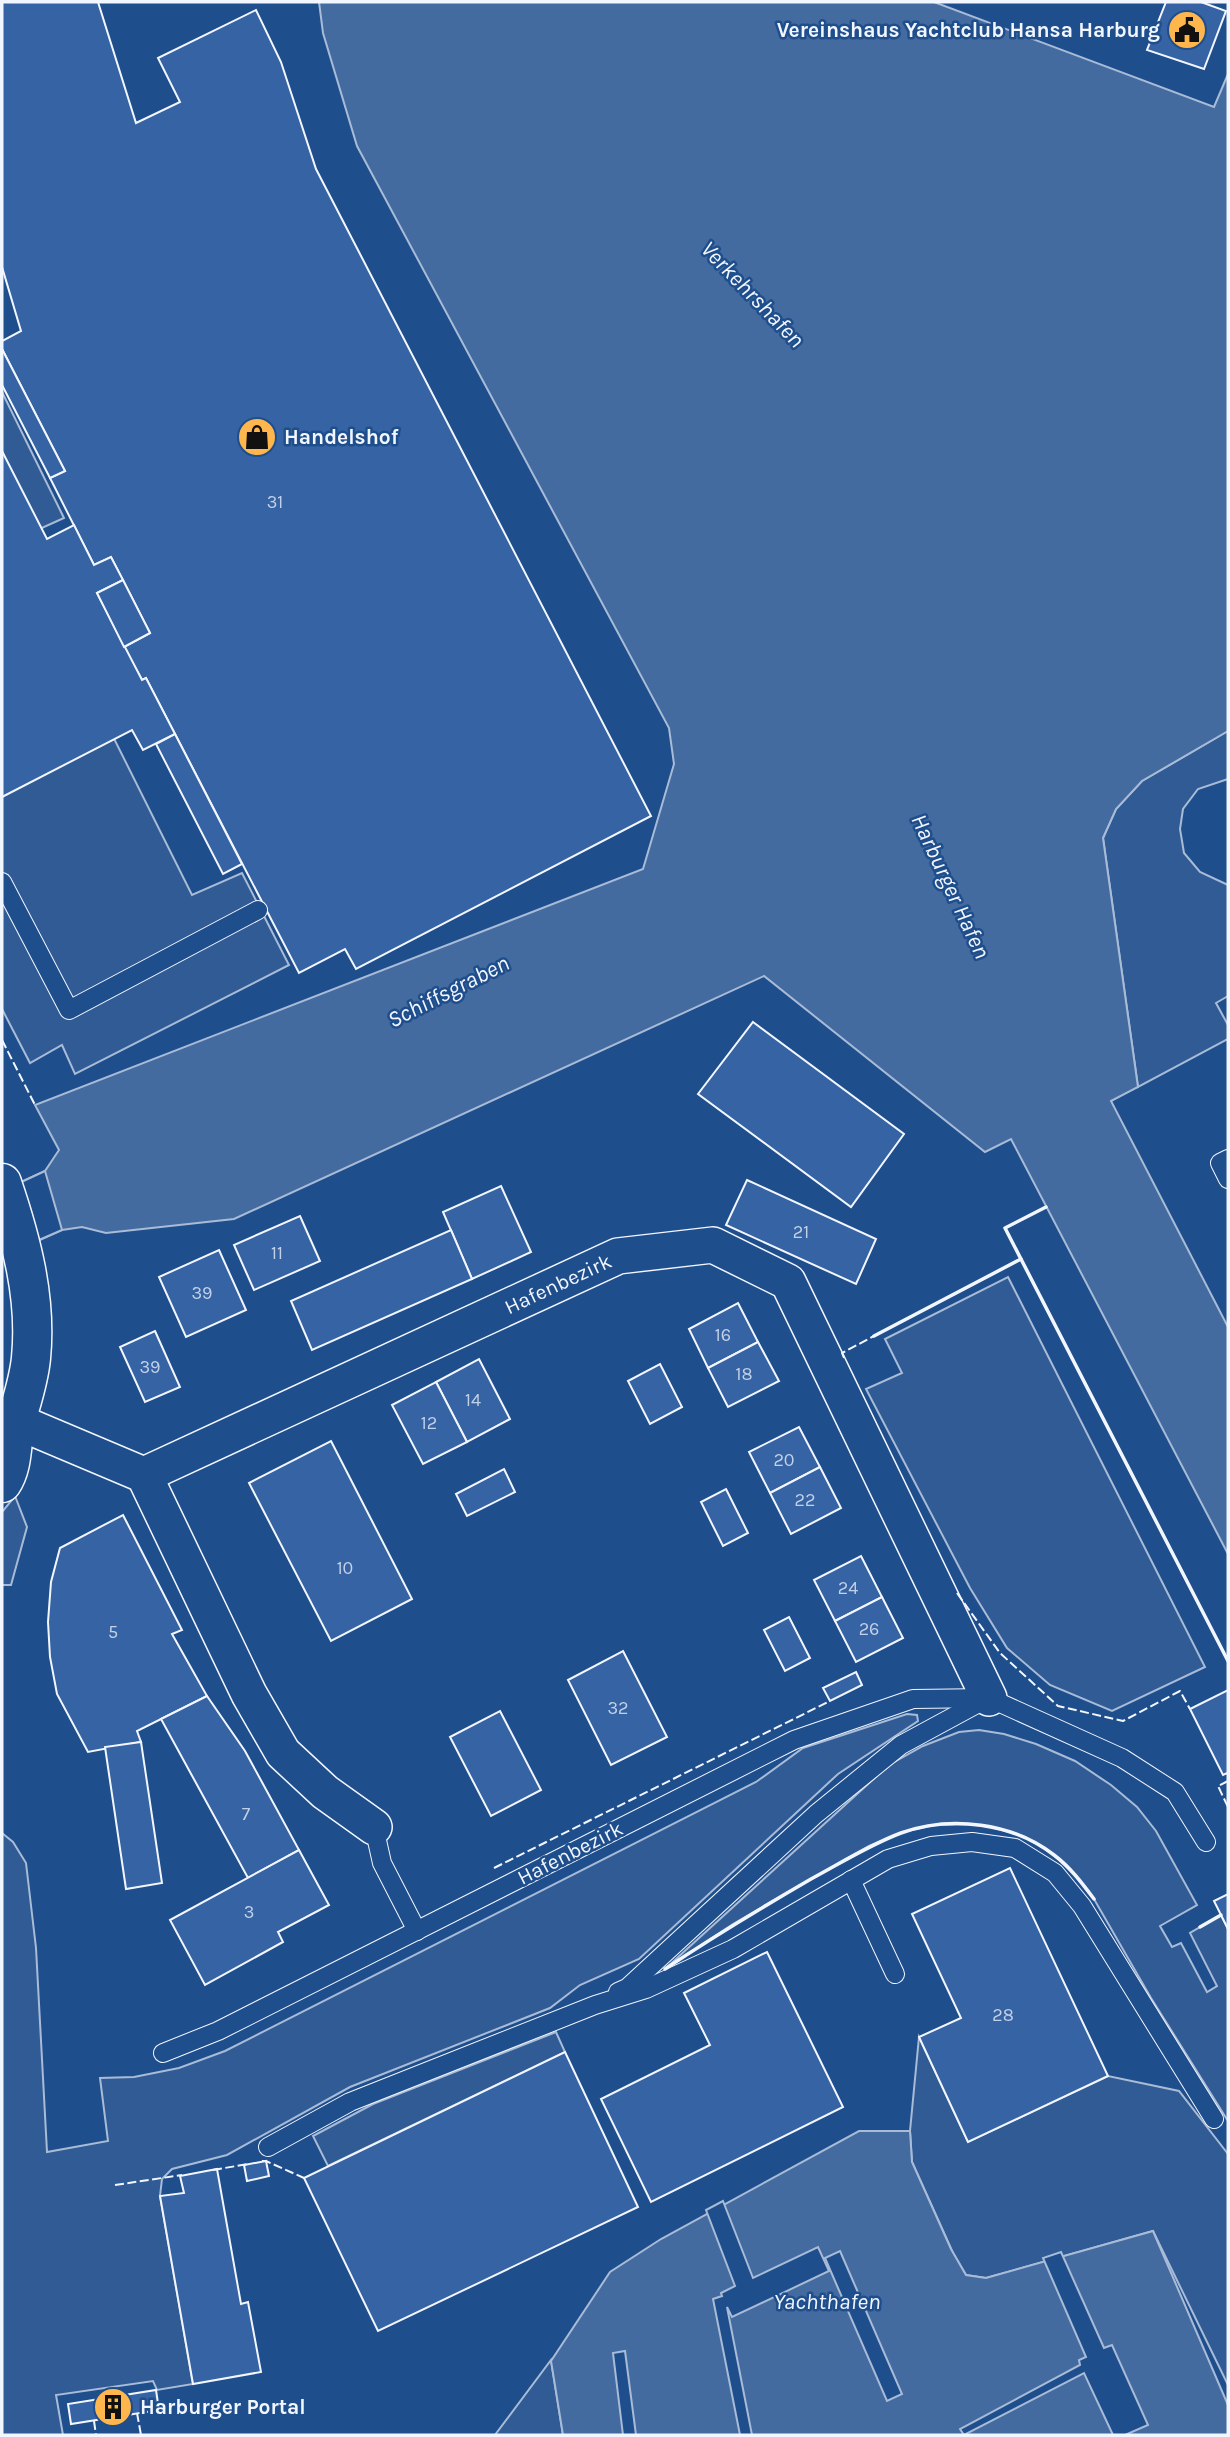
<svg xmlns="http://www.w3.org/2000/svg" width="1230" height="2437" font-family="Karla,sans-serif">
<rect width="100%" height="100%" fill="#1f4e8c"/>
<g fill="#305b95" stroke="#a8bbd7" stroke-width="2">
<path d="M2,392L64,518L15,540L192,895L242,873L289,965L75,1074L62,1045L30,1063L2,1009Z"/>
<path d="M1228,731V779L1198,789L1183,809L1180,829L1184,853L1200,872L1228,885V996L1216,1003L1228,1025V1039L1138,1087L1103,838L1116,809L1142,781Z"/>
<path d="M1008,1277L1205,1667L1112,1711L1050,1685L1007,1648L970,1588L866,1389L902,1373L885,1339Z"/>
<path d="M15,1496L27,1527L11,1585H2V1512Z"/>
<path d="M907,1714L917,1715L918,1721L838,1774L639,1959L580,1985L550,2008L350,2087L227,2155L172,2169L162,2179L160,2196L193,2384L157,2390L153,2381L56,2395L63,2435H2V1833L13,1842L26,1863L36,1948L47,2152L108,2141L100,2078L134,2077L179,2068L225,2051L756,1782L803,1748Z"/>
<path d="M979,1730L1004,1734L1036,1744L1075,1761L1111,1785L1137,1807L1156,1831L1197,1905L1160,1926L1172,1947L1181,1943L1207,1992L1217,1986L1190,1933L1221,1915L1228,1929V2121L1151,1998L1094,1899L1075,1875L1054,1855L1023,1836L991,1827L968,1824L935,1825L903,1832L869,1846L733,1924L665,1969L889,1765L923,1746L959,1732Z"/>
<path d="M556,2032L565,2052L328,2166L313,2136L373,2104Z"/>
<path d="M919,2037L968,2142L1108,2076L1179,2091L1228,2154V2385L1153,2231L986,2278L966,2275L953,2253L912,2162L910,2131Z"/>
<path d="M551,2360L563,2435H495Z"/>
</g>
<g fill="#446ba0" stroke="#a8bbd7" stroke-width="2">
<path d="M319,2H934L1214,107L1228,74V731L1142,781L1116,809L1103,838L1138,1087L1111,1101L1228,1327V1554L1011,1139L985,1152L764,976L234,1219L106,1233L82,1227L62,1230L2,1257V1191L45,1171L59,1150L35,1105L643,869L674,764L669,728L357,146L323,33Z"/>
<path d="M859,2131H910L912,2162L951,2249L966,2275L986,2278L1153,2231L1228,2405V2435H563L551,2361L610,2272L661,2239Z"/>
</g>
<g fill="#1f4e8c" stroke="#a8bbd7" stroke-width="2">
<path d="M45,1171L62,1230L2,1256V1191Z"/>
<path d="M723,2201L753,2278L818,2247L829,2271L732,2317L727,2307L752,2435H740L713,2299L722,2296L721,2293L735,2286L706,2210Z"/>
<path d="M840,2251L902,2394L887,2401L825,2258Z"/>
<path d="M1061,2252L1104,2348L1112,2345L1148,2425L1125,2435H1113L1084,2373L964,2435L960,2429L1080,2365L1079,2360L1086,2357L1043,2258Z"/>
<path d="M625,2351L636,2435H623L613,2353Z"/>
</g>
<g fill="#3563a3" stroke="#f2f6ff" stroke-width="2">
<path d="M2,2H98L136,123L180,102L158,58L256,10L281,62L316,169L651,816L356,969L345,949L299,973L146,678L142,680L124,647L150,633L111,557L94,565L50,478L65,471L2,349V341L21,331L2,267Z"/>
<path d="M1166,2H1201L1226,11L1204,69L1147,50Z"/>
<path d="M2,349L65,471L50,478L2,385Z"/>
<path d="M2,451L47,539L74,525L94,565L111,557L123,580L97,593L142,680L146,678L175,734L143,750L132,730L2,797Z"/>
<path d="M123,580L150,633L124,647L97,593Z"/>
<path d="M175,734L242,864L223,874L156,744Z"/>
<path d="M753,1022L904,1134L851,1207L698,1094Z"/>
<path d="M747,1180L876,1239L856,1284L726,1225Z"/>
<path d="M501,1186L531,1252L472,1279L443,1212Z"/>
<path d="M300,1216L320,1261L254,1290L234,1245Z"/>
<path d="M451,1230L472,1279L312,1350L291,1301Z"/>
<path d="M219,1250L246,1310L186,1337L159,1277Z"/>
<path d="M738,1303L758,1342L708,1368L689,1329Z"/>
<path d="M155,1331L180,1387L145,1402L120,1347Z"/>
<path d="M758,1342L779,1381L728,1407L708,1368Z"/>
<path d="M479,1359L510,1419L467,1442L436,1382Z"/>
<path d="M660,1364L682,1407L650,1424L628,1381Z"/>
<path d="M436,1382L467,1442L423,1464L392,1405Z"/>
<path d="M799,1427L820,1467L770,1493L749,1452Z"/>
<path d="M331,1441L412,1599L331,1641L249,1483Z"/>
<path d="M820,1467L841,1508L791,1534L770,1493Z"/>
<path d="M504,1469L515,1492L467,1516L456,1494Z"/>
<path d="M726,1489L748,1533L723,1546L701,1502Z"/>
<path d="M123,1515L182,1630L172,1634L207,1696L137,1731L141,1742L88,1752L57,1694L50,1657L48,1622L51,1582L60,1548Z"/>
<path d="M861,1556L882,1597L835,1621L814,1580Z"/>
<path d="M882,1597L903,1638L856,1662L835,1621Z"/>
<path d="M789,1617L810,1658L785,1671L764,1630Z"/>
<path d="M623,1651L667,1737L611,1765L568,1680Z"/>
<path d="M856,1672L862,1685L830,1701L823,1688Z"/>
<path d="M1228,1690V1775L1227,1773L1223,1775L1190,1709Z"/>
<path d="M207,1696L245,1751L299,1850L248,1878L161,1719Z"/>
<path d="M500,1711L541,1790L491,1816L450,1737Z"/>
<path d="M141,1742L162,1883L126,1889L105,1747Z"/>
<path d="M299,1850L329,1905L278,1932L283,1942L205,1985L170,1920Z"/>
<path d="M1010,1868L1108,2076L968,2142L919,2037L961,2018L912,1914Z"/>
<path d="M1228,1894V1929L1214,1901Z"/>
<path d="M767,1952L843,2107L651,2202L601,2099L710,2045L684,1993Z"/>
<path d="M565,2052L638,2207L378,2331L304,2178Z"/>
<path d="M266,2161L269,2176L247,2181L244,2165Z"/>
<path d="M217,2169L241,2304L248,2302L261,2372L193,2384L160,2196L184,2193L180,2176Z"/>
<path d="M156,2390L159,2410L71,2424L68,2404Z"/>
</g>
<g fill="none" stroke-linecap="round" stroke-linejoin="round">
<defs>
<g id="lane">
<path d="M2,882L69,1010L258,910"/>
<path d="M1228,1159L1220,1163L1228,1179"/>
<path d="M374,1827L382,1863L417,1931"/>
<path d="M851,1880L895,1974"/>
<path d="M618,1992L627,1988L816,1814L901,1745L986,1699"/>
<path d="M163,2053L218,2031L794,1740L913,1699L989,1698L1122,1758L1175,1792L1206,1842"/>
<path d="M268,2147L350,2102L595,2005L646,1989L733,1949L888,1859L931,1846L972,1842L1015,1848L1055,1873L1082,1906L1214,2119"/>
</g>
<g id="street">
<path d="M16,1421L144,1475L249,1694L283,1753L325,1792L374,1827"/>
<path d="M144,1475L618,1256L713,1245L788,1282L989,1698"/>
</g>
<path id="secondary" d="M2,1183C21,1239 37,1297 31,1358C29,1380 22,1400 16,1421C11,1442 14,1465 2,1483"/>
</defs>
<use href="#lane" stroke="#f2f6ff" stroke-width="20"/>
<use href="#street" stroke="#f2f6ff" stroke-width="38"/>
<use href="#secondary" stroke="#f2f6ff" stroke-width="41"/>
<use href="#lane" stroke="#1f4e8c" stroke-width="18"/>
<use href="#street" stroke="#1f4e8c" stroke-width="35"/>
<use href="#secondary" stroke="#1f4e8c" stroke-width="38"/>
<g stroke="#f2f6ff" stroke-width="2" stroke-dasharray="9 3.5" stroke-linecap="butt">
<path d="M2,1040L35,1105"/>
<path d="M844,1358L842,1353L874,1336"/>
<path d="M957,1593L1000,1653L1058,1706L1123,1721L1180,1691L1190,1709"/>
<path d="M1228,1781L1218,1786L1228,1807"/>
<path d="M494,1868L830,1701"/>
<path d="M262,2161H266L304,2178"/>
<path d="M213,2170L248,2164"/>
<path d="M115,2185L182,2175"/>
<path d="M137,2413L141,2435"/>
<path d="M94,2421L96,2435"/>
</g>
<g stroke="#f2f6ff" stroke-width="3.5">
<path d="M1046,1207L1005,1228L1228,1661"/>
<path d="M874,1336L1021,1259"/>
<path d="M1200,1927L1221,1915"/>
<path d="M665,1969C713,1937 761,1908 811,1879C841,1863 869,1845 901,1833C951,1815 1013,1823 1054,1855C1070,1867 1082,1883 1094,1899"/>
</g>
</g>
<defs>
<symbol id="civic-disc" viewBox="-11 -11 22 22"><circle r="9.5" fill="#ffb74d" stroke="#1f4e8c"/><path d="M-.6-6.5H3V-4.5H.6V-3L4-1V1h2V6H-6V1h2V-1L-.6-3ZM-1.2 2.5V6h2.4V2.5Z" fill="#111"/></symbol>
<symbol id="shop-disc" viewBox="-11 -11 22 22"><circle r="9.5" fill="#ffb74d" stroke="#1f4e8c"/><path d="M-5-2.5h2.3a2.7 3.5 0 0 1 5.4 0H5L5.5 6h-11ZM-1.5-2.5h3a1.5 2.3 0 0 0-3 0Z" fill="#111"/></symbol>
<symbol id="building-disc" viewBox="-11 -11 22 22"><circle r="9.5" fill="#ffb74d" stroke="#1f4e8c"/><path d="M-4-6H4V6H1V3H-1V6H-4ZM-2.5-4.3h1.7v1.8h-1.7ZM.8-4.3h1.7v1.8H.8ZM-2.5-1h1.7V.8h-1.7ZM.8-1h1.7V.8H.8Z" fill="#111"/></symbol>
</defs>
<g fill-rule="evenodd">
<use href="#civic-disc" x="1165" y="8" width="44" height="44"/>
<use href="#shop-disc" x="235" y="415" width="44" height="44"/>
<use href="#building-disc" x="91" y="2385" width="44" height="44"/>
</g>
<g text-anchor="middle" stroke-width="5" stroke-linejoin="round" paint-order="stroke">
<g font-size="18" fill="#c3d1e8">
<text x="275" y="508">31</text>
<text x="801" y="1238">21</text>
<text x="277" y="1259">11</text>
<text x="202" y="1299">39</text>
<text x="723" y="1341">16</text>
<text x="150" y="1373">39</text>
<text x="744" y="1380">18</text>
<text x="473" y="1406">14</text>
<text x="429" y="1429">12</text>
<text x="784" y="1466">20</text>
<text x="805" y="1506">22</text>
<text x="345" y="1574">10</text>
<text x="848" y="1594">24</text>
<text x="869" y="1635">26</text>
<text x="113" y="1638">5</text>
<text x="618" y="1714">32</text>
<text x="246" y="1820">7</text>
<text x="249" y="1918">3</text>
<text x="1003" y="2021">28</text>
</g>
<g font-size="21" font-weight="bold" fill="#f2f6ff" stroke="#1f4e8c" text-anchor="start">
<text x="1160" y="37" text-anchor="end">Vereinshaus Yachtclub Hansa Harburg</text>
<text x="284" y="444">Handelshof</text>
<text x="140" y="2414">Harburger Portal</text>
</g>
<g font-size="21" fill="#f2f6ff" stroke="#1f4e8c">
<text transform="translate(558 1284) rotate(-25)" y="7">Hafenbezirk</text>
<text transform="translate(570 1853) rotate(-27)" y="7">Hafenbezirk</text>
</g>
<g font-size="23" font-style="italic" fill="#f2f6ff" stroke="#1f4e8c">
<text transform="translate(753 294) rotate(46)" y="8">Verkehrshafen</text>
<text transform="translate(951 886) rotate(65)" y="8">Harburger Hafen</text>
<text transform="translate(448 991) rotate(-27)" y="8">Schiffsgraben</text>
<text x="827" y="2309">Yachthafen</text>
</g>
</g>
<rect width="1230" height="2437" fill="none" stroke="#f2f6ff" stroke-width="7"/>
</svg>
